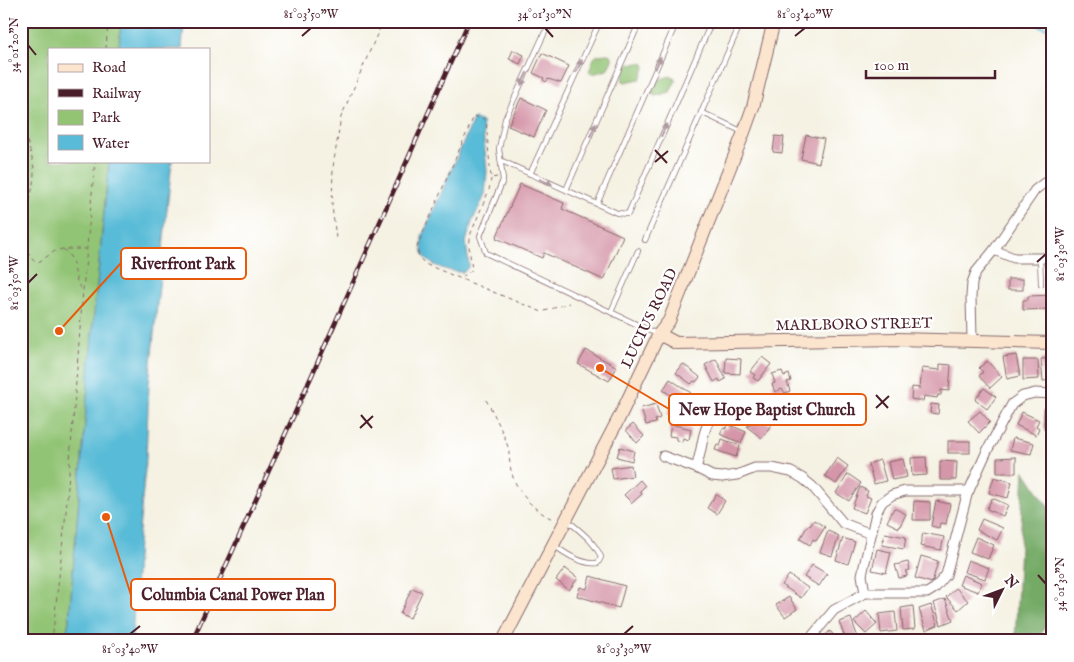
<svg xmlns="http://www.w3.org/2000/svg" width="1074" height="662" font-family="'IM FELL English',serif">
<rect width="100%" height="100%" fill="#fff"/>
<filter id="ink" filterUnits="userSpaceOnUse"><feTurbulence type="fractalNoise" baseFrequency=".02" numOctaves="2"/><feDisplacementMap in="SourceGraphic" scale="10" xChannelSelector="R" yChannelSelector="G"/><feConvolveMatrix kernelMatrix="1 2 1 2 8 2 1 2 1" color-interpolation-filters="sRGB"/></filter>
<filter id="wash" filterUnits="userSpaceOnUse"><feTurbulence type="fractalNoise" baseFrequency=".0096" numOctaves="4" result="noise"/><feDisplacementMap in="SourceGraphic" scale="20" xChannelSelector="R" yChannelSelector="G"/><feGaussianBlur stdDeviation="1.12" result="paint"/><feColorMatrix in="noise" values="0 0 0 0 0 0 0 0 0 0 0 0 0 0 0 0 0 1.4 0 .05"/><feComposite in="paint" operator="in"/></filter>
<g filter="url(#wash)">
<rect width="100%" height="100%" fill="#f5f2e3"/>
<g fill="#92c474" stroke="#6e7250">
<path d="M21,21H121L119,49H49V161H109L92,336L69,621L65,641H21V360L25,325L21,308Z"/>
<path d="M608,54L612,56V60L607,70L592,74L589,72L594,58L598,55Z"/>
<path d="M640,63L644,64L645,68L640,79L625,82L622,80L627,66L631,64Z"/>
<path d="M671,76L675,78V82L670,92L655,96L652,94L657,80Z"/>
</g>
<path fill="#75aa66" stroke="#606448" d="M1024,470L1053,514V609L1038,641H1015Z"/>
<g fill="#59bbd7" stroke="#526d81">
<path d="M121,21H184L182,49H119Z"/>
<path d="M474,118L482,122L487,171L485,195L472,222L466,242L469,266L464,272C454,273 430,266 425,257C421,250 422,244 422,237Z"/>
<path d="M109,161H172L149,383L146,459L138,541L132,639V641H65L69,621L92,336Z"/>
</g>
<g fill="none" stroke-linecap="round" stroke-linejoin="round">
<path stroke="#59bbd7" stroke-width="2.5" d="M1025,21L1053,30"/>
</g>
<g id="blocks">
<g fill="#d596a9">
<path d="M513,50L524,55L520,64L509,59Z"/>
<path d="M542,53L569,66L561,83L548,79L546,82L543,80L544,78L533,73Z"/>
<path d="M521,98L546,110L534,137L508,126Z"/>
<path d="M806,135L824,139L819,163L801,159Z"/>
<path d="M775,136L784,137L782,153L773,152Z"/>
<path d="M520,184L564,203L562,209L623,236L604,280L544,253L542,258L496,238Z"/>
<rect x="1008" y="279" width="15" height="11"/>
<path d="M1053,295V309L1023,310V300H1028V296Z"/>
<path d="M586,350L617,367L609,381L578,364Z"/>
<path d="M1016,355L1020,376L1007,379L1003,357Z"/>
<path d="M762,357L771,364L758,381L753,378L755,375L750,372Z"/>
<path d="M726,358L741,359L740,374L725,373Z"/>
<path d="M1053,358V380L1043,381L1041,359Z"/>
<path d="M716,359L726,379L720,382L719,379L714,382L705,365Z"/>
<path d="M1023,360H1038L1039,379L1023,380Z"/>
<path d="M987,361L1002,377L990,388L979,376L983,372L979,368Z"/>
<path d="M683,364L700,377L696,382L694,381L691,384L676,373Z"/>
<path d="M940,364L951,365L949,391L941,390V395H938L937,398L924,396L923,401L911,399L912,387L920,388L922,368L940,370Z"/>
<path d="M782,371L784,376L789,374L791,381L787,382L790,391L785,393L782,389L775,392L772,384L775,383L772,374Z"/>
<path d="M670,379L691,393L686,401L680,397L678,400L663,390Z"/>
<path d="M984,388L996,397L987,409L975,400Z"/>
<path d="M673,402L690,410L687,414L690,416L686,423L667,414Z"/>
<path d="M656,404L660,418L655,420L656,423L646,425L641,408Z"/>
<path d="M931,404L939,405L938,414L930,413Z"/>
<rect x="1044" y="409" width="9" height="20"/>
<path d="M980,411L990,422L979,433L968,421Z"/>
<path d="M1022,412L1039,420L1036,426L1039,428L1036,435L1016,425Z"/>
<path d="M759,417L771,425L762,438L747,427L752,420L755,423Z"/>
<path d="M633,424L644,436L637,443L626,430Z"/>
<path d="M671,424L691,429L689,440L683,438L682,442L676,440V437L669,436Z"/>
<path d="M728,424L746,432L741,443L720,434L723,428L726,429Z"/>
<path d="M1013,438L1034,443L1031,454L1010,450Z"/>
<path d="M722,439L740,446L736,457L715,450L717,445L720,446Z"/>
<rect x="948" y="441" width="22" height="12"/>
<path d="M620,447L634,451L632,461L617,457Z"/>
<path d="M926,457L927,475L912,476L911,458Z"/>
<path d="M1016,457V473H997V458Z"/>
<path d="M837,458L848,466L836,484L825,476Z"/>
<path d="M903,459L907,477L892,480L888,462Z"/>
<path d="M880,460L886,481L874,484L868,464Z"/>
<path d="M940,461L957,462L956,480H940Z"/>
<path d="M631,465L633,476L613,479L611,468Z"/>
<path d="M848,474L861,483L849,501L836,493Z"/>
<path d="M994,477L1012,482L1008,498L989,493Z"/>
<path d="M640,480L645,486L640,491L642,494L632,503L624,495Z"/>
<path d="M860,487L868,491L866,496L871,498L865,513L852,508Z"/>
<path d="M716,494L725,501L717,514L707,508Z"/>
<path d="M992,498L1008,505L1003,516L987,509Z"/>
<path d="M914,501L930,502V520H913Z"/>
<path d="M936,501L950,504L946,524L940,523L939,528L931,526Z"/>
<path d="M894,508L906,514L899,528L887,522Z"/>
<path d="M982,519L1003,528L997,540L977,530Z"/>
<path d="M814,520L825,527L816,541L813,539L810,545L800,539L808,525L810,526Z"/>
<path d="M828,531L839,536L832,556L820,552Z"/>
<path d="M885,533L906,537L904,549L882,545Z"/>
<path d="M923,533L944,537L941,550L920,546Z"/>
<path d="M976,537L994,545L988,559L970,552Z"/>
<path d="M843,538L855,542L848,564L836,560Z"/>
<path d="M877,549L891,552L886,573L872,570Z"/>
<path d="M921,556L938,561L932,583L915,578Z"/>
<path d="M968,560L989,568L985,579L964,572Z"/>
<path d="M908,562L910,570L906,571L907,576L899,578L895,565Z"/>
<path d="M812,565L827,574L819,586L804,577Z"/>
<path d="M565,568L578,578L569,590L556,580Z"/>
<path d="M789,575L808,588L801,598L782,585Z"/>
<path d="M963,575L982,583L978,592L959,585Z"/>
<path d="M590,576L625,586L619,608L577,596L580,587L587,589Z"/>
<path d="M412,588L422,592L410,618L400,614Z"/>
<path d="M956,588L968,601L958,610L946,597Z"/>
<path d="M789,597L797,609L785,617L776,605Z"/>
<path d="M945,599L953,620L941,625L934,603Z"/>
<path d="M931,605L938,625L926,630L919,609Z"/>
<path d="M913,606L915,629L903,630L901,608Z"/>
<path d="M866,611L877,624L866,634L854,622Z"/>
<path d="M895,612L897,631L881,633L879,614Z"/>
<path d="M851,618L857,635L846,640L839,622Z"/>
<path d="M830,631L839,641H822L821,639Z"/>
</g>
</g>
</g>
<g filter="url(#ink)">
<use href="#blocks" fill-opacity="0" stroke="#86696b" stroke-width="1"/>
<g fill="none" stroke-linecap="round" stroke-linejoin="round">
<defs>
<g id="lane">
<path d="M556,21L545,32L505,119L499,149L503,180L480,236L486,253L657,334"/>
<path d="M701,112L743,132"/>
<path d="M502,161L617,213L628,214L712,21"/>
<path d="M530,174L600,21"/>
<path d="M566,190L640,21"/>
<path d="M597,204L677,21"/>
<path d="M645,240L739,27"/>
<path d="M1040,258L1041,284"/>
<path d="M611,312L638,251"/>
<path d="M555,546C567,555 583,565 598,563L601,557C594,541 580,531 567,520"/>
</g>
<g id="street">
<path d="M994,250L1014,258H1053"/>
<path d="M972,339L971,297L972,283L976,272L994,250L1035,190L1044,183L1053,182"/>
<path d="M663,456L696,468L712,476L722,477L737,475L755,468H772L791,472L802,478L812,486L843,523L871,534"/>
<path d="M696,468C708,432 696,423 734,402"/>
<path d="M865,593L862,575L876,513L882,502L892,495L905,491H969"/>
<path d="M808,641L834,610L865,593H927L935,588L946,575L967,495L987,451L1012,404L1023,396L1035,393L1053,394"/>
</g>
<g id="secondary">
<path d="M659,334L676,343L897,339L1053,343"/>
<path d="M503,641L619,418L659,334L669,321L744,132L753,107L774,21"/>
</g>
</defs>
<use href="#lane" stroke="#86696b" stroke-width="6"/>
<use href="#street" stroke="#86696b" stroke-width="11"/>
<use href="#secondary" stroke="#86696b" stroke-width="14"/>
<g stroke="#86696b" stroke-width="1" stroke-dasharray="4 4" stroke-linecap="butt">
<path d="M106,49L108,21"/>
<path d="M21,78C27,95 23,111 25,128C26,143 33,156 34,170C35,195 14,242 34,261L38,262L42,260L55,251L62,249H86"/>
<path d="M497,177L491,178L486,122L484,119L474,116L417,247L419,257L425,264L542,312L569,303"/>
<path d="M336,238L332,206L333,167L341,117L383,21"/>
<path d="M63,249C79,260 72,284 83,290"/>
<path d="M462,277L472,270L469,246L471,233L489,190L491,179"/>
<path d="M486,400C495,415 502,430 508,447C510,456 509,465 512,474C517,492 535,512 553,519"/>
<path d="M52,641L66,512L83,290L95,161"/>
</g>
<use href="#lane" stroke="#fff" stroke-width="4.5"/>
<use href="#street" stroke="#fff" stroke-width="9"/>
<use href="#secondary" stroke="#fce5cf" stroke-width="12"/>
<defs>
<path id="rail" d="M192,641L312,375L469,21"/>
</defs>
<use href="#rail" stroke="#4a1f2b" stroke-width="4.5"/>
<use href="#rail" stroke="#fff" stroke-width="2.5" stroke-dasharray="8" stroke-linecap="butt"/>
</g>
<defs><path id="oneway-solid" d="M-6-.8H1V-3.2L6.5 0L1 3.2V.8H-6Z" transform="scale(1.25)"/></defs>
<g fill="#ae9aa0">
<use href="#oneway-solid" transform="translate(658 63) rotate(-66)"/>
<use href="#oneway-solid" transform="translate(579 66) rotate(-65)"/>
<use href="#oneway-solid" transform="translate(524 79) rotate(116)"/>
<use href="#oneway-solid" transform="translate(593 130) rotate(-66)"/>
<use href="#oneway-solid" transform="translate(664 130) rotate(-66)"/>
<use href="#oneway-solid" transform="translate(546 182) rotate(24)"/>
</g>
</g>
<path fill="none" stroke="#4a1f2b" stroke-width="2" d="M545,28L553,37M302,36L311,28M795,36L805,28M28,45L36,55M655,150L667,163M655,162L668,151M1037,262L1046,254M28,283L37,274M876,395L888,408M876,408L889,396M361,415L372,428M360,428L373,416M1038,575L1046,584M130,634L140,626M624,634L633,626"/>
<g text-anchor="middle" stroke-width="4.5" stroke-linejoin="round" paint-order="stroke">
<g font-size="15" fill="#4a1f2b" stroke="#fff">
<text transform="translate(649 318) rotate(-64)" y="5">LUCIUS ROAD</text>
<text transform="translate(854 324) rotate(-1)" y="5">MARLBORO STREET</text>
</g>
</g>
<path fill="none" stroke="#e8590c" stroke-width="2" d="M59 331L121 263M600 368L669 409M106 517L131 595"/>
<g fill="#e8590c" stroke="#fff" stroke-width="2">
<circle cx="59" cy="331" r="5"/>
<circle cx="600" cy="368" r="5"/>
<circle cx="106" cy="517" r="5"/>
</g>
<g fill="#fff" stroke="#e8590c" stroke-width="2">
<rect x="121" y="248" width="125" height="31" rx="5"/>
<rect x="669" y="394" width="197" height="31" rx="5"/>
<rect x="131" y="579" width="204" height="31" rx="5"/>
</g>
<g font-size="16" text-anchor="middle" font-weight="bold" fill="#4a1f2b">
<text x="183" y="269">Riverfront Park</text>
<text x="767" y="415">New Hope Baptist Church</text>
<text x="233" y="600">Columbia Canal Power Plan</text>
</g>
<rect width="1074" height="662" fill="none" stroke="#fff" stroke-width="55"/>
<rect x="48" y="48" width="162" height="115" fill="#ffffff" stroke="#b7a5aa"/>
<rect x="58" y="64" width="25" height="8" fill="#fce5cf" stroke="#b7a5aa"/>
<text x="92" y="72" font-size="15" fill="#4a1f2b">Road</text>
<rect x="58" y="89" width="25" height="8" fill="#4a1f2b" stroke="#b7a5aa"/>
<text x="92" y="98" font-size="15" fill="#4a1f2b">Railway</text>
<rect x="58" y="110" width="25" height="15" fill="#92c474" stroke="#b7a5aa"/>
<text x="92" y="122" font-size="15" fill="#4a1f2b">Park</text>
<rect x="58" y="135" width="25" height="15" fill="#59bbd7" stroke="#b7a5aa"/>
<text x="92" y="148" font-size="15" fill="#4a1f2b">Water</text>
<g transform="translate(1002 590) rotate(48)" stroke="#ffffff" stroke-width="4" paint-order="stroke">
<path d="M0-4L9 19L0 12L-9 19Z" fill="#4a1f2b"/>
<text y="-8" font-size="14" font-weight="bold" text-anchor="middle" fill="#4a1f2b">N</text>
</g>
<path d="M866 70v8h129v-8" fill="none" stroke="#4a1f2b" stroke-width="2.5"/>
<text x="874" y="70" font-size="15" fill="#4a1f2b" stroke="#ffffff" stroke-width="4" paint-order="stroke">100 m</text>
<rect x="28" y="28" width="1018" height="606" fill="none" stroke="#4a1f2b" stroke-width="2"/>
<g font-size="12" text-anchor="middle" fill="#4a1f2b">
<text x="311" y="18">81°03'50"W</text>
<text x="545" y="18">34°01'30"N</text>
<text x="805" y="18">81°03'40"W</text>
<text transform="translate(14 45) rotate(-90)" y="4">34°01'20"N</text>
<text transform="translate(1060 254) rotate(-90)" y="4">81°03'30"W</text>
<text transform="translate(14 283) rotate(-90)" y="4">81°03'50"W</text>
<text transform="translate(1060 584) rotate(-90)" y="4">34°01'30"N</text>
<text x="130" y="653">81°03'40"W</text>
<text x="624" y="653">81°03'30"W</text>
</g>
</svg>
